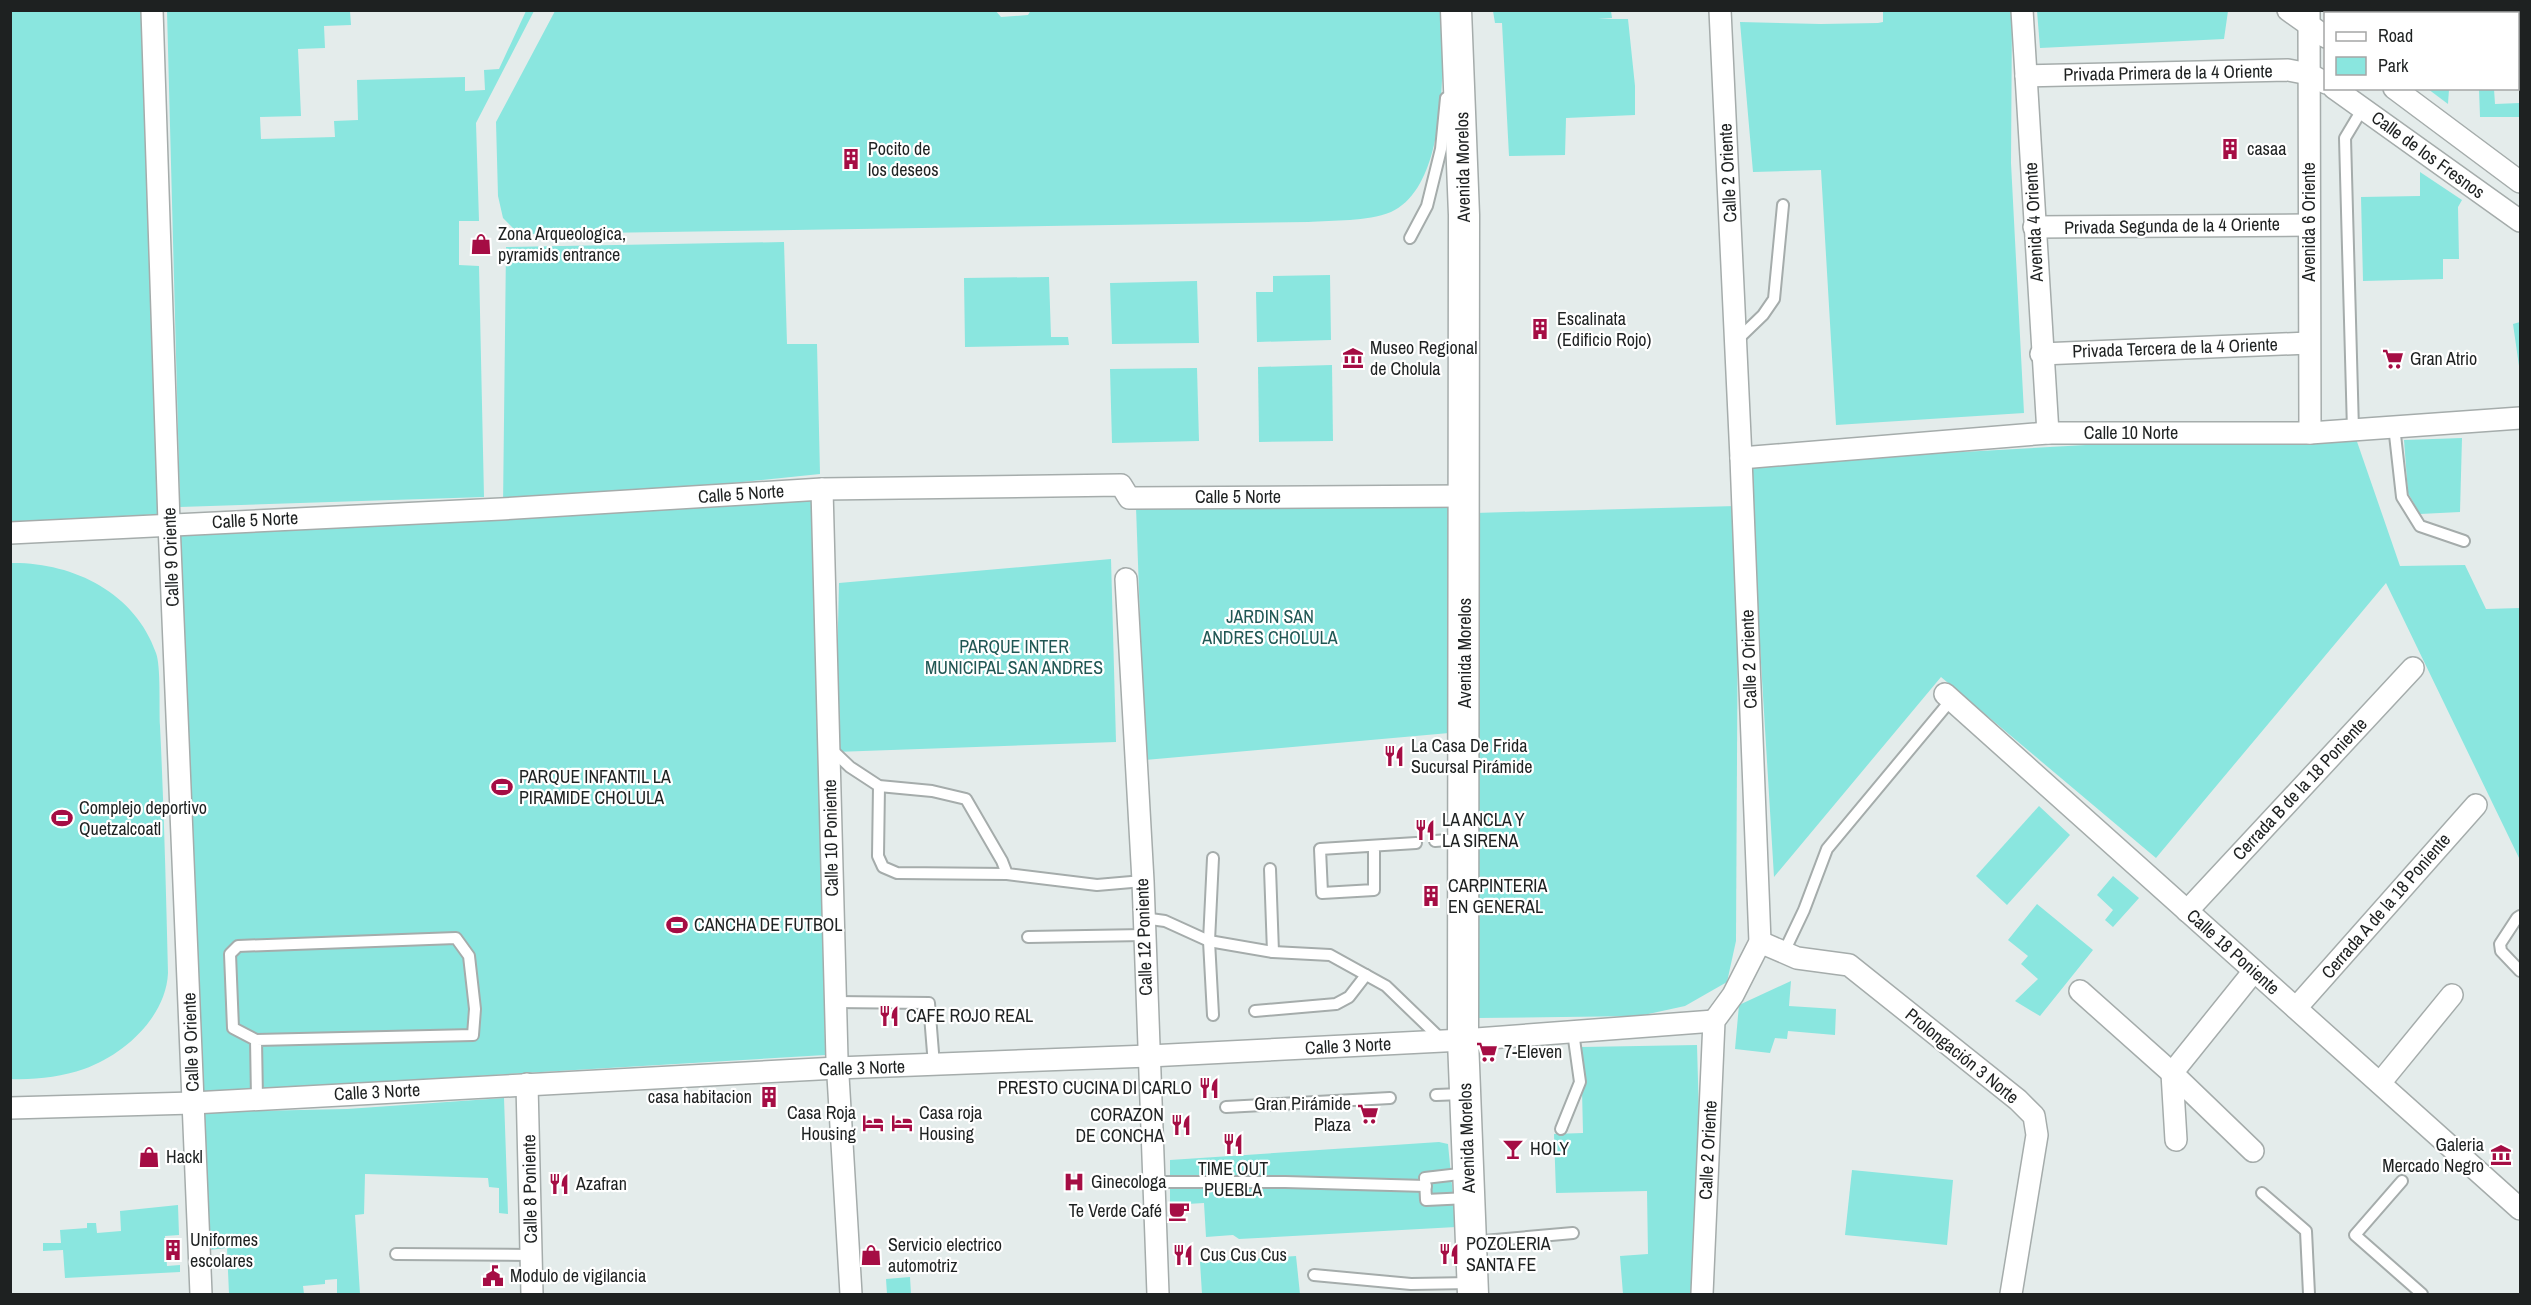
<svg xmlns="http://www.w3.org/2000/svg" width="2531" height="1305" font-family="'Archivo Narrow',sans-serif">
<rect width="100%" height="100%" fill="#e4eceb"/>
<g fill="#8ae6df">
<path d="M995,10L1001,17L1028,15L1031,10L1441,11C1444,62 1448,187 1391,212C1366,222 1334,220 1308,222L530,234L517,232L503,218L498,196L496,122L555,11Z"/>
<path d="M2448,10V14H2328L2324,11Z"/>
<path d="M11,11H145L163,514L11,522Z"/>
<path d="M167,11H350L351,25L324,26L325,48L298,49L301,116L260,117L261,139L335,137L334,121L358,120L357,80L465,77V91L485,90L484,70L499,69L526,11H534L476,123L479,221H459V265L479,266L484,497L180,507Z"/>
<path d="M1493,11H1611L1612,18L1598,19H1628L1635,86V115L1566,118L1565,155L1509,156L1502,23H1495Z"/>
<path d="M1883,11H2012L2011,163L2024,413L1836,425L1821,170L1753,172L1740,22L1821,24L1878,23L1883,22Z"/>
<path d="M2037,11V10L2228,11L2224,39L2040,48Z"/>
<path d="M2428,89H2449L2448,104Z"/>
<path d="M2479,89H2494L2495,104L2520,103V117H2480Z"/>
<path d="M2420,172L2462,200L2458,207L2459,259H2443V279L2363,281L2361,197L2420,196Z"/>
<path d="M784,242L787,344H817L820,474L503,507L506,247Z"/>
<path d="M1330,275L1331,340L1257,342L1256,292H1273V276Z"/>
<path d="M1049,277L1051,337H1068L1069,345L965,347L964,278Z"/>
<path d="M1197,281L1199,343L1112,344L1110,283Z"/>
<path d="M2520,322V373L2513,324Z"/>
<path d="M1332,365L1333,441L1259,442L1258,367Z"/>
<path d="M1197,368L1199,441L1112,443L1110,369Z"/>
<path d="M2353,430L2400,566L2465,565L2486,609L2520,608V860L2386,583L2156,858L1941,677L1774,877L1749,464Z"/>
<path d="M2462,438L2460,512L2420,514L2408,493L2404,440Z"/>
<path d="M819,495L825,1055L195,1093L172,526Z"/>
<path d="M1455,505L1449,733L1145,760L1136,507Z"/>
<path d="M1736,506L1738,579L1736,941L1727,982L1685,1006L1639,1016L1477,1018L1474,513Z"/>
<path d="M1111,559L1116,742L835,752L839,583Z"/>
<path d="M11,563C72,562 135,592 156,653C161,666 159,709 160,726C164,808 166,890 168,973C166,1017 124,1055 84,1069C61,1077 35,1080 10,1079Z"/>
<path d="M2039,806L2070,835L2007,905L1976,876Z"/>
<path d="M2113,876L2139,898L2113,927L2105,920L2113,910L2097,895Z"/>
<path d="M2037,904L2093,950L2040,1016L2015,1001L2038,979L2021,964L2028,956L2008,940Z"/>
<path d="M1791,981L1789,1006L1836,1009L1835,1035L1788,1031L1787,1039L1775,1038L1770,1053L1735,1049L1739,1005Z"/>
<path d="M1697,1045L1704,1294H1623L1620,1256L1648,1254L1647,1191L1556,1193L1554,1134L1583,1133L1581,1047Z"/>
<path d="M504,1098L508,1214L499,1213V1188L489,1187L488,1178L365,1174L364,1214L355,1215L360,1294H337V1279L325,1280V1284L303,1286L304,1294H229L227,1248L209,1250L201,1115L206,1112L347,1109Z"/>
<path d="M1439,1142L1448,1144L1456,1227L1239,1239L1233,1235L1206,1237L1204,1203L1170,1205V1160Z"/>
<path d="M1852,1170L1953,1180L1947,1245L1845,1235Z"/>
<path d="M178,1205L179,1235L165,1236L167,1266L180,1265V1272L65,1278L63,1250L43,1251V1243H61L60,1230L87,1228V1223H96L97,1233L121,1231L120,1211Z"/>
<path d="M1296,1256L1300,1294H1202L1200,1262Z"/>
<path d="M910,1277L911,1294H880H887L886,1279Z"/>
</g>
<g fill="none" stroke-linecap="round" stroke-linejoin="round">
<defs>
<g id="lane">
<path d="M1410,238L1427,206L1441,149L1446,98"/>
<path d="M1736,341L1763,315L1774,299L1783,205"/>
<path d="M2394,426L2402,497L2420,526L2464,541"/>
<path d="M2353,430L2345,138L2363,108"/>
<path d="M831,749L850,767L879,786L932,791L966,799L1002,861L1007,874L1097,885L1143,881"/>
<path d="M879,786L878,856L883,867L897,873L1007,874"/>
<path d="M1435,841L1461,839"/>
<path d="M1374,847V890L1322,893L1320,849L1416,843"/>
<path d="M1270,869L1273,952"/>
<path d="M2520,916L2517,918L2500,944L2501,951L2520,971"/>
<path d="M1143,918L1165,921L1209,941L1273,952L1330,955L1386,986L1443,1041"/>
<path d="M1028,937L1144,935"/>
<path d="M1784,952L1804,910L1827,849L1951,700"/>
<path d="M835,1002L929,1003L934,1065"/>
<path d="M1255,1011L1336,1004L1349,997L1366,975"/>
<path d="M1213,1015L1209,941L1213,858"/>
<path d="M256,1040L473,1035L475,1009L469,956L456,938L238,946L230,954L233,1028L256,1040L257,1099"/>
<path d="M1436,1095L1462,1094"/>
<path d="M1226,1107L1390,1098"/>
<path d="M1561,1129L1580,1082L1573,1032"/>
<path d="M1468,1173L1425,1178L1426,1200L1468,1198"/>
<path d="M2402,1181L2355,1235L2422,1294"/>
<path d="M1154,1182H1285L1426,1186"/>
<path d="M2262,1193L2306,1231L2309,1294"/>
<path d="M1472,1242L1573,1233"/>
<path d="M396,1254L531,1255"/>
<path d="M1314,1275L1411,1284L1472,1283"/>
</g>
<g id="street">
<path d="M152,10L169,523L201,1294"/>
<path d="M2022,10L2048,433"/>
<path d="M2288,10L2326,37"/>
<path d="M2309,10L2310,433"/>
<path d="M2026,76L2288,70L2309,74L2326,83"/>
<path d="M2334,88L2520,221"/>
<path d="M2394,88L2520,182"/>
<path d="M2034,227L2309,225"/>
<path d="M2041,354L2309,343"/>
<path d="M1741,458L2048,433H2310L2520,418"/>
<path d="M822,489L837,1059L851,1294"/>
<path d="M10,533L501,509L822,489L1121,485L1129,498L1465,496"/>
<path d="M1126,579L1143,881L1158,1294"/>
<path d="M1945,694L2520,1209"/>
<path d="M2187,911L2413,668"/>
<path d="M1760,942L1797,958L1849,965L2018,1100L2034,1116L2037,1135L2011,1294"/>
<path d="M2080,991L2172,1073L2253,1151"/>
<path d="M2296,1008L2476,805"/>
<path d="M2380,1083L2452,995"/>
<path d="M527,1084L532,1294"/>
<path d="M10,1108L193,1103L837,1068L1149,1056L1463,1040L1714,1021"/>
<path d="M2176,1140L2172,1073L2254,971"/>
<path d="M1702,1294L1714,1021L1733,995L1760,942L1741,458L1720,10"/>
</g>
<path id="secondary" d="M1456,10L1464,215L1463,1040L1473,1294"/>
</defs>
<use href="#lane" stroke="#a5acab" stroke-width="14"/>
<use href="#street" stroke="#a5acab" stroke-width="24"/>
<use href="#secondary" stroke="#a5acab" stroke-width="33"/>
<use href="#lane" stroke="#fff" stroke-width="10"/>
<use href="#street" stroke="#fff" stroke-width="21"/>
<use href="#secondary" stroke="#fff" stroke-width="30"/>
</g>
<defs>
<symbol id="building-bare" viewBox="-9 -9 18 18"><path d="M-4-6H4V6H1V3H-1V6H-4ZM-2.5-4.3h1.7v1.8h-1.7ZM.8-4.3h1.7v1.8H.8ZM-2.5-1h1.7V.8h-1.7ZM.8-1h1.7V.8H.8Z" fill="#a50d44" stroke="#fff" stroke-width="2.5" paint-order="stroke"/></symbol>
<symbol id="shop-bare" viewBox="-9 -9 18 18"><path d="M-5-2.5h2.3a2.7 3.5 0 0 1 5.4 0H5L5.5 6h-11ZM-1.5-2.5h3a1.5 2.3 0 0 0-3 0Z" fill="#a50d44" stroke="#fff" stroke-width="2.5" paint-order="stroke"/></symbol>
<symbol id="museum-bare" viewBox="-9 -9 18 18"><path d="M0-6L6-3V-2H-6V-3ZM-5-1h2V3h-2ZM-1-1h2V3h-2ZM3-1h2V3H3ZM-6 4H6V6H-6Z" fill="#a50d44" stroke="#fff" stroke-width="2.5" paint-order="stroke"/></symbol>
<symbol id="supermarket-bare" viewBox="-9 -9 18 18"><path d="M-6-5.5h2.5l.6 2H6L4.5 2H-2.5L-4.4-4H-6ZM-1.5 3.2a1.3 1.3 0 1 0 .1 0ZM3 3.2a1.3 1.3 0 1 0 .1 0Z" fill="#a50d44" stroke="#fff" stroke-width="2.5" paint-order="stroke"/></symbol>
<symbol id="restaurant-bare" viewBox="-9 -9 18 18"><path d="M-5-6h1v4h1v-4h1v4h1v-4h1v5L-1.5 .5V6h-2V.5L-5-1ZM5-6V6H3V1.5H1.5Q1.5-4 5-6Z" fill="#a50d44" stroke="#fff" stroke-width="2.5" paint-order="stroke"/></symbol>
<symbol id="stadium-bare" viewBox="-9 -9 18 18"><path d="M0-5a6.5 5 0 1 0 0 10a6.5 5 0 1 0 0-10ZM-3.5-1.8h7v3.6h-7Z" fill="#a50d44" stroke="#fff" stroke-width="2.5" paint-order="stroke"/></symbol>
<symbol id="hotel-bare" viewBox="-9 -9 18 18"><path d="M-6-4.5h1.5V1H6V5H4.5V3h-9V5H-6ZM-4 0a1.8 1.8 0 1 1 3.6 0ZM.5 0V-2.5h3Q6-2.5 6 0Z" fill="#a50d44" stroke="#fff" stroke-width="2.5" paint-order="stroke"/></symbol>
<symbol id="bar-bare" viewBox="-9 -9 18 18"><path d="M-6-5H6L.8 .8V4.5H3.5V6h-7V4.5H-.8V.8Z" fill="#a50d44" stroke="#fff" stroke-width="2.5" paint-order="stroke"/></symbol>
<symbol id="hospital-bare" viewBox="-9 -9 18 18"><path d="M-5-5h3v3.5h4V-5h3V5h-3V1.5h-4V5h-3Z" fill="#a50d44" stroke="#fff" stroke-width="2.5" paint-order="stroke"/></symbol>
<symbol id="cafe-bare" viewBox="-9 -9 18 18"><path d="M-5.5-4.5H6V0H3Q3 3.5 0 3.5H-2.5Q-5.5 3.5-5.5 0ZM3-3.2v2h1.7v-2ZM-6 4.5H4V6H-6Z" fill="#a50d44" stroke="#fff" stroke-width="2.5" paint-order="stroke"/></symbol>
<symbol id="civic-bare" viewBox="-9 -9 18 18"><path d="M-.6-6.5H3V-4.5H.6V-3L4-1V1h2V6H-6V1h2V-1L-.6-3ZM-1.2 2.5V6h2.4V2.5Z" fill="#a50d44" stroke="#fff" stroke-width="2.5" paint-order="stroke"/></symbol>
</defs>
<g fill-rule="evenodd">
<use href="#building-bare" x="2215" y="134" width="30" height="30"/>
<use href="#building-bare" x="836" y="144" width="30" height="30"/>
<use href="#shop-bare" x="466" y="229" width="30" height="30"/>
<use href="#building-bare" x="1525" y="314" width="30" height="30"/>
<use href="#museum-bare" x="1338" y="343" width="30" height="30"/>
<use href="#supermarket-bare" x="2378" y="344" width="30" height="30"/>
<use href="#restaurant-bare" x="1379" y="741" width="30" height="30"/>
<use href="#stadium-bare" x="487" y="772" width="30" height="30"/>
<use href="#stadium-bare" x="47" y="803" width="30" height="30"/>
<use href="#restaurant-bare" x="1410" y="815" width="30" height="30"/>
<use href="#building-bare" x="1416" y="881" width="30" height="30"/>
<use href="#stadium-bare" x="662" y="910" width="30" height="30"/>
<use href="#restaurant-bare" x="874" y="1001" width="30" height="30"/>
<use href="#supermarket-bare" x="1472" y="1037" width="30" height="30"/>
<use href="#restaurant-bare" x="1194" y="1073" width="30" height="30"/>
<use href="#building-bare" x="754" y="1082" width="30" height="30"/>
<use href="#supermarket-bare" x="1353" y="1099" width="30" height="30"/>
<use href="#hotel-bare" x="858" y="1108" width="30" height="30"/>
<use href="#hotel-bare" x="887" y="1108" width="30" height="30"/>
<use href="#restaurant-bare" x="1166" y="1110" width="30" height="30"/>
<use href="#restaurant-bare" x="1218" y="1129" width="30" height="30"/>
<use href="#bar-bare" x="1498" y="1134" width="30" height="30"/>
<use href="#museum-bare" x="2486" y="1140" width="30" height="30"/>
<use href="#shop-bare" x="134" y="1142" width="30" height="30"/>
<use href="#hospital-bare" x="1059" y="1167" width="30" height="30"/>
<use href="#restaurant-bare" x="544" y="1169" width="30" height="30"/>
<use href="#cafe-bare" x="1164" y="1196" width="30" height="30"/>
<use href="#building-bare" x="158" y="1235" width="30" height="30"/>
<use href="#restaurant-bare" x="1434" y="1239" width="30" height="30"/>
<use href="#shop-bare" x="856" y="1240" width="30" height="30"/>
<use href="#restaurant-bare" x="1168" y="1240" width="30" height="30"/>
<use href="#civic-bare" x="478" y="1261" width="30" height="30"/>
</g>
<g text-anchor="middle" stroke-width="4.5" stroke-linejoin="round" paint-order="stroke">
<g font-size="18" fill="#1e2121" stroke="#fff">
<text transform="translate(2168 73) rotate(-1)" y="6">Privada Primera de la 4 Oriente</text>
<text transform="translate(2428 155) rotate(36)" y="6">Calle de los Fresnos</text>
<text transform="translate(1463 167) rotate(-91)" y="6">Avenida Morelos</text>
<text transform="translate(1728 173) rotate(-93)" y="6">Calle 2 Oriente</text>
<text transform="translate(2034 222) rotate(-93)" y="6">Avenida 4 Oriente</text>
<text transform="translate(2309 222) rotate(-90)" y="6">Avenida 6 Oriente</text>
<text transform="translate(2172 226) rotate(-1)" y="6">Privada Segunda de la 4 Oriente</text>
<text transform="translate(2175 348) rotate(-2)" y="6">Privada Tercera de la 4 Oriente</text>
<text x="2131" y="439">Calle 10 Norte</text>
<text transform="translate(741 494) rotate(-4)" y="6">Calle 5 Norte</text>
<text x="1238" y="503">Calle 5 Norte</text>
<text transform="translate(255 520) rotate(-3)" y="6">Calle 5 Norte</text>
<text transform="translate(171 557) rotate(-92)" y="6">Calle 9 Oriente</text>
<text transform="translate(1465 653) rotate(-90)" y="6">Avenida Morelos</text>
<text transform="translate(1749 659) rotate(-92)" y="6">Calle 2 Oriente</text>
<text transform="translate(2300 789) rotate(-47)" y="6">Cerrada B de la 18 Poniente</text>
<text transform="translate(831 838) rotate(-91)" y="6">Calle 10 Poniente</text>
<text transform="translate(2386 906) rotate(-49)" y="6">Cerrada A de la 18 Poniente</text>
<text transform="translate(1144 937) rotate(-92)" y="6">Calle 12 Poniente</text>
<text transform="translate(2233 952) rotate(42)" y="6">Calle 18 Poniente</text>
<text transform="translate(191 1042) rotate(-92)" y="6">Calle 9 Oriente</text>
<text transform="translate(1348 1046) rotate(-3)" y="6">Calle 3 Norte</text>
<text transform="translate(1962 1056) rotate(39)" y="6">Prolongación 3 Norte</text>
<text transform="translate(862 1068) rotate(-2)" y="6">Calle 3 Norte</text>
<text transform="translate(377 1092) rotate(-3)" y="6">Calle 3 Norte</text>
<text transform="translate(1467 1138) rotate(-92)" y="6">Avenida Morelos</text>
<text transform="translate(1708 1150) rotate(-87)" y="6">Calle 2 Oriente</text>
<text transform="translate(530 1189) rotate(-91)" y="6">Calle 8 Poniente</text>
</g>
<g font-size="18" fill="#1e2121" stroke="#fff" text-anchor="start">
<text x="868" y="155">Pocito de<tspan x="868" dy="21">los deseos</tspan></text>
<text x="2247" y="155">casaa</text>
<text x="498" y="240">Zona Arqueologica,<tspan x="498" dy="21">pyramids entrance</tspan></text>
<text x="1557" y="325">Escalinata<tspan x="1557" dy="21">(Edificio Rojo)</tspan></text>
<text x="1370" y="354">Museo Regional<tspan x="1370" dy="21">de Cholula</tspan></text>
<text x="2410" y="365">Gran Atrio</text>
<text x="1411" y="752">La Casa De Frida<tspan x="1411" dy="21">Sucursal Pirámide</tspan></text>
<text x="519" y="783">PARQUE INFANTIL LA<tspan x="519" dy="21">PIRAMIDE CHOLULA</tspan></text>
<text x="79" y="814">Complejo deportivo<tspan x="79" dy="21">Quetzalcoatl</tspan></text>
<text x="1442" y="826">LA ANCLA Y<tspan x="1442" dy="21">LA SIRENA</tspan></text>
<text x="1448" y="892">CARPINTERIA<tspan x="1448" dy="21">EN GENERAL</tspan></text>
<text x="694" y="931">CANCHA DE FUTBOL</text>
<text x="906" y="1022">CAFE ROJO REAL</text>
<text x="1504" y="1058">7-Eleven</text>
<text x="1192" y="1094" text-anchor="end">PRESTO CUCINA DI CARLO</text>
<text x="752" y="1103" text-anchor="end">casa habitacion</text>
<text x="1351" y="1110" text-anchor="end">Gran Pirámide<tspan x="1351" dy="21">Plaza</tspan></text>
<text x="856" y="1119" text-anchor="end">Casa Roja<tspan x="856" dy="21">Housing</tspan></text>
<text x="919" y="1119">Casa roja<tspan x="919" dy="21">Housing</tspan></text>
<text x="1164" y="1121" text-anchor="end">CORAZON<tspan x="1164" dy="21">DE CONCHA</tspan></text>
<text x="2484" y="1151" text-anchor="end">Galeria<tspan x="2484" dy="21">Mercado Negro</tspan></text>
<text x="1530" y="1155">HOLY</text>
<text x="166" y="1163">Hackl</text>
<text x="1233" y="1175" text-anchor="middle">TIME OUT<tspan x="1233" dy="21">PUEBLA</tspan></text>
<text x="1091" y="1188">Ginecologa</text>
<text x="576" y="1190">Azafran</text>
<text x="1162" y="1217" text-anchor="end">Te Verde Café</text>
<text x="190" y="1246">Uniformes<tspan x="190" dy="21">escolares</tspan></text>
<text x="1466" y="1250">POZOLERIA<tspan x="1466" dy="21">SANTA FE</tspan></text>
<text x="888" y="1251">Servicio electrico<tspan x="888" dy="21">automotriz</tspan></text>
<text x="1200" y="1261">Cus Cus Cus</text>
<text x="510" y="1282">Modulo de vigilancia</text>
</g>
<g font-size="18" fill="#205754" stroke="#fff">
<text x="1270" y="623">JARDIN SAN<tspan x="1270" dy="21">ANDRES CHOLULA</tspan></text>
<text x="1014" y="653">PARQUE INTER<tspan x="1014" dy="21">MUNICIPAL SAN ANDRES</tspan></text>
</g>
</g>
<rect width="2531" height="1305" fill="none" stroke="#1e2121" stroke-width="24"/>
<rect x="2324" y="12" width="195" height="78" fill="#ffffff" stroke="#a5a6a6" stroke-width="1.5"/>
<rect x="2336" y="32" width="30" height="9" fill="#ffffff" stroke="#a5a6a6" stroke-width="1.5"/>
<text x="2378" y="42" font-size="18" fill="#1e2121">Road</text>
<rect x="2336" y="57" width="30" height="18" fill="#8ae6df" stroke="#a5a6a6" stroke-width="1.5"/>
<text x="2378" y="72" font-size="18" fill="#1e2121">Park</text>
</svg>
